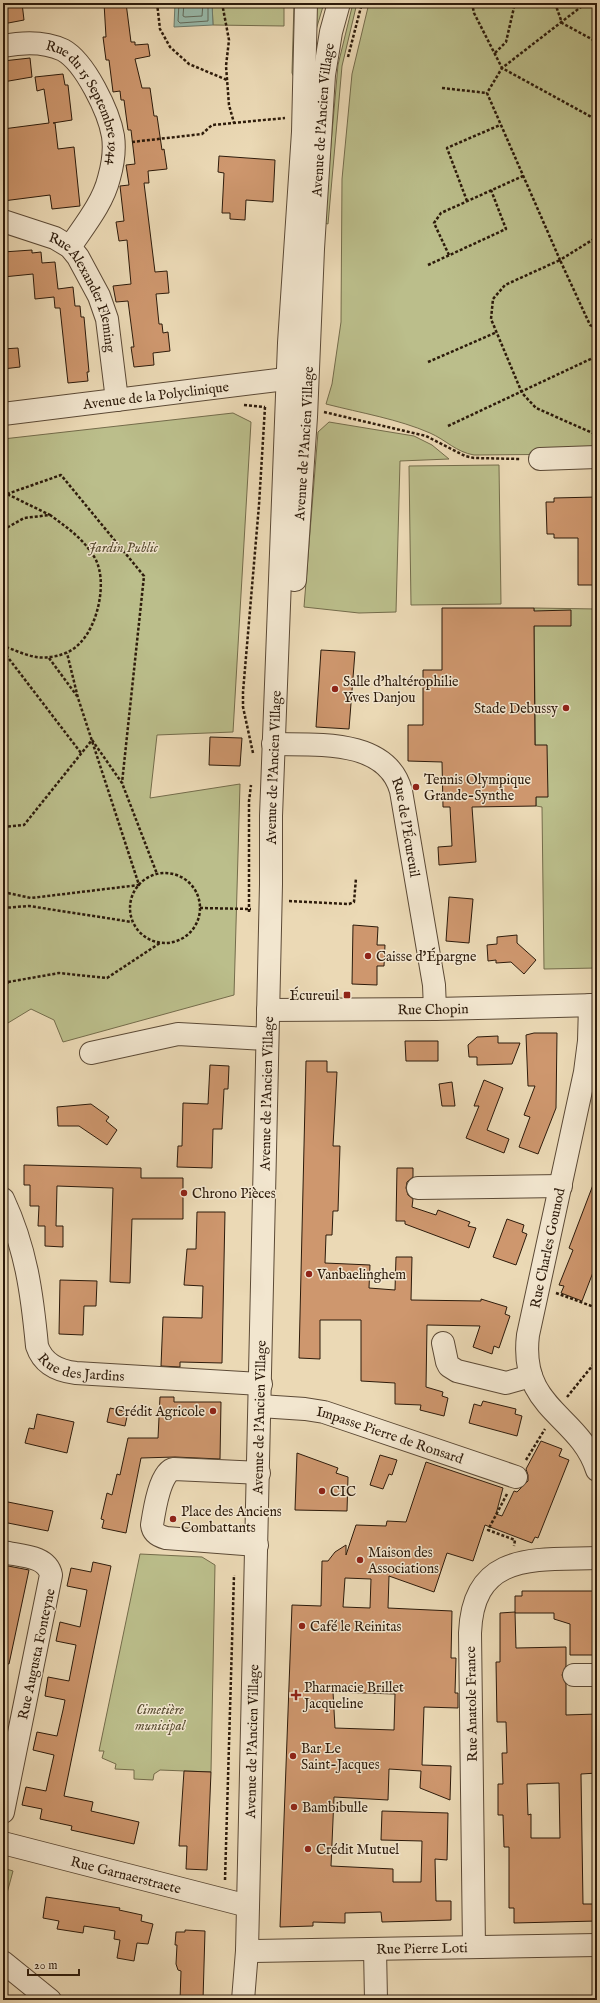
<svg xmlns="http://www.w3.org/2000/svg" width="600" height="2003" font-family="'IM FELL English',serif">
<rect width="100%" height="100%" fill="#ebd9b5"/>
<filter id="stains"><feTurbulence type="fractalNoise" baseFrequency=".005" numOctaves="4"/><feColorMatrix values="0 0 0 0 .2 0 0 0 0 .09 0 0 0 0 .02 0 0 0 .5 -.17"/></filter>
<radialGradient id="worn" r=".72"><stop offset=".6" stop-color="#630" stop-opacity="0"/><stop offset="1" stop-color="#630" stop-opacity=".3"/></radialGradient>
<g fill="#bbbe8b" stroke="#746c4b">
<path d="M212,3H284V26L213,25Z"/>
<path d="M294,3H297L294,77L292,73Z"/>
<path d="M315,3H324L316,30Z"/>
<path d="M353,3H357L342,66L328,224L324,223L338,65Z"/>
<path d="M369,3H597V454L474,455C456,452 446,440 430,433C398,419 361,413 326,404L332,384L341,322L342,179L352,74Z"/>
<path d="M233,413L251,422L233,732L157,735L150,798L240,784L234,995L63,1042L54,1020L31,1009L3,1026V439Z"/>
<path d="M329,422L414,436L432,445L449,459L400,461L396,612L359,613L304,607L318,432Z"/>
<path d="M499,465L501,604L411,605L409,466Z"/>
<path d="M534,608L597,609V968L544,969L542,807L536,806Z"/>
<path d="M140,1554L202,1557L215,1565L211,1772L160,1770L154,1774L153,1780L134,1779V1770L115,1769L116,1764L102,1758L104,1751H99Z"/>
<path d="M3,1868L13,1871L3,1908Z"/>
</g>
<path fill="#98baab" stroke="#6d7a6b" d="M175,3H212L213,25L174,27Z"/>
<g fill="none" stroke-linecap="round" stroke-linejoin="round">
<g stroke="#626a5b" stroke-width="1">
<path d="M179,3L178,21L180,23L208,21V3"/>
<path d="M184,3L183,16L185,17L202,16L203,3"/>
</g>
</g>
<g fill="#ce976e" stroke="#2d1b0b" fill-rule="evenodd">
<path d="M3,3H22L24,20L3,24Z"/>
<path d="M104,3H126L131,42H135V45L148,44L150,56L135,59L142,88H150L154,116H157L162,150L164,149L167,169L148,171L149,183H144L155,272L167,271L169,293L156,294L159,324H162L163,333L168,332L170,351L153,353L154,365L134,367L131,347H134L128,301L116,302L113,286L131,284L127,240L119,241L116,222L124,221L120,186L129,185L126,165L135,164L131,130H128L124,100H121L120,91L113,92L109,60H106L103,37H106Z"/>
<path d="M30,58L32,77L3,82V61Z"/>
<path d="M63,74L65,85H68L72,120L53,123H55L58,149L74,147L80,206L52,209L50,195L3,201V129L49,123L44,89L37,91L35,77Z"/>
<path d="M219,156L275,160L273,202L246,200L245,220L230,219V213H222L224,173L218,172Z"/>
<path d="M32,250V253L41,252L42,263L55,262L58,289L73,287L75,306H80L81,317H84L89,372H87L88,381L68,383L60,308H55L54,297L35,299L33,274L3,277V252Z"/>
<path d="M18,348L20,367L3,369V349Z"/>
<path d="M597,497V585H578V538H554V534H547L546,502H554V498Z"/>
<path d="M442,608H534V611L571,610V626H534L535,745H547L548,797H536V806L472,807L476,862L439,865L438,847L452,846L450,807H443L442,762L408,761V725H423V670H442Z"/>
<path d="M321,650L355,652L349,729L316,727Z"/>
<path d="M210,737L242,738L240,766L209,765Z"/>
<path d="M449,897L473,899L469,943L446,941Z"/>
<path d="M353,925L378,927L377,945H385L384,966H377V985L352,984Z"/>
<path d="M517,935V943L536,960L524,974L511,962L496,963V960L488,961L487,945L497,944V937Z"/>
<path d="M534,1033H557L556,1108L538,1154L519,1147L530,1117L524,1115L535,1086H528L526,1035Z"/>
<path d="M498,1036V1043H520L512,1064L477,1065V1057H469L468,1045L477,1037Z"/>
<path d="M405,1041H438V1061H406Z"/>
<path d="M306,1061H327V1072H337L333,1146H340L338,1211H333L332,1235H326L325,1263L370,1265L369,1288L395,1290L396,1257H412L411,1300L481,1301V1299L507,1307L505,1314L510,1316L499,1348L494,1346L492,1354L473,1347L480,1326L427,1325L426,1387L443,1392L442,1396L448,1398L444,1416L420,1410L421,1405L395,1404V1383L361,1381V1320H320V1359L299,1358Z"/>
<path d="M210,1065L229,1066L228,1089H224L222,1129H213L212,1168L177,1167L178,1146H182L183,1103L208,1104Z"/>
<path d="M484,1080L503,1088L487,1130L509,1139L504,1153L466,1138L479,1106H474Z"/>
<path d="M452,1082L455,1106H442L439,1084Z"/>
<path d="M91,1104L109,1117L106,1121L117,1130L107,1145L79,1126H58L57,1107Z"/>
<path d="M24,1165L141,1168V1178H183V1219H132L130,1283L110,1282L113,1188L57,1186L56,1226H63V1247L45,1246V1226H38L39,1206H30V1185H24Z"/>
<path d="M397,1168H413V1177L407,1182L406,1188L408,1195L413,1199L412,1207L436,1215L438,1210L470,1222L468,1226L476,1228L469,1248L405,1224V1221H396Z"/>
<path d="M596,1177L597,1262L582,1301L561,1293L564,1286L559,1285L573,1250L569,1248Z"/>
<path d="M197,1212H225L222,1363L180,1362V1367L161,1366L163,1317L202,1318L203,1286L184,1285L187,1249H196Z"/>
<path d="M507,1219L524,1225L522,1232L527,1234L516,1265L493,1257Z"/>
<path d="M60,1280L97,1281L96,1306H84L83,1335L59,1334Z"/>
<path d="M160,1397H174V1402H221L220,1459L175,1457L141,1458L126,1533L102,1528L104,1520L101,1519L107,1493L112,1495L117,1474L120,1475L128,1438H158Z"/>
<path d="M483,1401L516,1409L515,1414L522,1416L517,1436L469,1423L474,1404L481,1406Z"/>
<path d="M110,1408L128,1412L125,1426L107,1422Z"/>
<path d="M37,1414L74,1422L67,1453L25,1443L29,1428L34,1429Z"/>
<path d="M541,1441L562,1449L559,1456L569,1460L538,1538L535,1537L532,1543L485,1525L473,1561L447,1553L434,1592L389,1576L388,1608L452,1611L451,1658H456L455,1693H458V1708L424,1707L422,1765L451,1766L450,1800L420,1788L421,1771L389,1769L388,1800L334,1797L331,1866L393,1869V1882H421L422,1841L381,1840L382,1811L448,1813L447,1860L435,1859L436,1901H451V1920L382,1922L381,1912L345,1913V1923L313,1922V1926L280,1927L292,1605L321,1606L322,1561H328L335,1552L346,1545V1555L356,1525L386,1526L387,1521L406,1522L426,1462L503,1488L496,1514L502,1516L514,1491L517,1492L528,1481V1475L526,1469ZM345,1578L371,1579L370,1608L343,1607ZM333,1692L395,1694L394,1730L335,1728Z"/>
<path d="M297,1453L338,1468L336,1473L348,1477L347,1511L295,1510Z"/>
<path d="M380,1455L397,1460L392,1475L389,1474L383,1489L370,1485Z"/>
<path d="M3,1501L53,1511L48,1531L3,1522Z"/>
<path d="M93,1562L111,1566L64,1796L93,1802L91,1811L139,1822L134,1844L71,1830L72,1826L40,1819L42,1809L22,1805L26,1787L46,1791L54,1755L33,1750L37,1732L57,1736L63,1710L65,1700L45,1696L48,1677L69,1681L76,1645L56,1641L60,1622L80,1627L87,1590L67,1586L71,1568L91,1572Z"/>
<path d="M3,1565L29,1570L9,1664L3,1663Z"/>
<path d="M522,1591H597V1655H570V1624L554,1619V1613H515V1596H522Z"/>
<path d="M515,1612L516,1648L566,1647V1666L562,1675L566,1684V1715L597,1714V1773L581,1774L583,1904H597V1921L514,1923V1908H509V1847H504L503,1815H498V1784H503L502,1753H507L506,1722H497L496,1662H500V1613ZM559,1783L560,1838H531V1814L528,1815L527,1784Z"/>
<path d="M184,1771L211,1772L207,1870L186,1869L187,1846H179Z"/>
<path d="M46,1897L120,1908L119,1910L142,1915L141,1921L153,1924L148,1944L137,1943L134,1961L117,1958L120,1940L114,1939L115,1931L84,1926L83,1933L57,1929L59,1921L43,1918Z"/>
<path d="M185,1930L205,1931L203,2000H180L181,1971L178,1970L176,1964L177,1945H175L176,1932H185Z"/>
</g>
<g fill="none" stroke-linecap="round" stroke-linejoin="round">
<defs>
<g id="minor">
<path id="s1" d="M3,46C23,42 44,41 63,50C85,62 109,112 113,136C115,150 113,164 109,178C103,203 84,226 70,247"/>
<path id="s2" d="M3,221L55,238L70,247L78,257L99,296L107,319L117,400"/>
<path id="s3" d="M3,414L302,377"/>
<path d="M540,459L597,457"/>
<path id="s4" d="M295,580L306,417L313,249L324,75L331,32L339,3"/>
<path id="s5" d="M273,744C315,745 387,738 401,791L434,985L435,1009"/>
<path d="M590,1005L589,1041L585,1072L528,1335C519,1410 579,1414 597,1470"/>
<path id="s6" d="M268,1010L435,1009L597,1005"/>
<path d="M91,1053L178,1034L267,1039"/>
<path d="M418,1188L561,1186"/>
<path id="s7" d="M3,1199C26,1248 32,1293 37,1346C43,1364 58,1371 76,1373L261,1384"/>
<path d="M443,1343L447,1362L449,1366L457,1371L506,1383L531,1376"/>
<path id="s8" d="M260,1406L305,1409L324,1412L516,1477"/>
<path d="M257,1545L166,1538C158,1536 153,1533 152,1525C154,1512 160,1471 174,1469L259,1473"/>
<path d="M3,1552C19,1556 47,1555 51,1575L3,1812"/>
<path d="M574,1675H597"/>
<path id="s9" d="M3,1843L248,1906"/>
<path d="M474,1947L470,1633C473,1551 536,1560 597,1558"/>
<path d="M375,1949L376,2000"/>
<path id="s10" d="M247,1951L597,1945"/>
<path d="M3,1962L50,2000"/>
<path id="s11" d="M243,2000L247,1951L271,884V816L289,343L303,132L306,3"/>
</g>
</defs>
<use href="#minor" stroke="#5c4a36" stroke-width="24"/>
<g stroke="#2d1b0b" stroke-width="2.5" stroke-dasharray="3 2" stroke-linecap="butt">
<path d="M157,3L160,29L170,47L189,64L227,80"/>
<path d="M222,3L229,40L226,66L229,105L234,123"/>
<path d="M472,3L474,13L502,68L597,120"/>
<path d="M555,3L562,23L597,42"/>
<path d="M586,3L502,68L487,93L560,260L597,237"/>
<path d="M495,53L506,42L515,3"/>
<path d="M348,57L362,3"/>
<path d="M442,88L487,93"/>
<path d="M132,142L202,134L212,125L285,118"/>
<path d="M467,201L447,148L500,125"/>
<path d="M449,255L434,223L441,213L523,176"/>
<path d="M428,265L506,229L491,190"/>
<path d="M597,328L590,325L560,260L505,285L493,299L491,319L522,393L536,408L597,435"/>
<path d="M428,362L497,332"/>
<path d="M244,405L265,407"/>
<path d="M324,412L426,436L465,456L474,458L521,459"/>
<path d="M448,426L597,356"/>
<path d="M7,494L61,475L144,576L122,783"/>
<path d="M3,496L7,494L50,515"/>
<path d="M3,530L24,518L50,515C68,528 85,540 96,560C107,583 98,625 80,643C73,651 61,656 50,657C34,660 18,651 3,646"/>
<path d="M3,651L81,753"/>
<path d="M49,658L77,696"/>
<path d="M253,753L243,707V692L259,505L265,407"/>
<path d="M3,827L24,825L92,740L122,783L157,874"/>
<circle cx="165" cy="908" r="35"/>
<path d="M3,892L31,898L139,885L78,698L67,653"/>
<path d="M289,901L349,904L354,902L356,878"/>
<path d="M3,908L29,906L132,922"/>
<path d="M200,908L251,909"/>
<path d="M249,912V801L251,785"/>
<path d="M3,978L8,982L3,995"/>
<path d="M8,982L59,973L107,978L160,943"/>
<path d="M556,1293L597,1308"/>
<path d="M567,1397L597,1360"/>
<path d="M526,1460L545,1429"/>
<path d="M507,1494L488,1530L515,1540L514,1546"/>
<path d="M225,1880L234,1575"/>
</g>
<use href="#minor" stroke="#f2e6cf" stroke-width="22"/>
</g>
<g fill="#8f2418" stroke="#f2e6cf" stroke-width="1.5">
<circle cx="335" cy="689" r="4"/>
<circle cx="566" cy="708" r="4"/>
<circle cx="416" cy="787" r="4"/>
<circle cx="368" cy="956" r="4"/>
<rect x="343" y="991" width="8" height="8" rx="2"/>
<circle cx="184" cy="1193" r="4"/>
<circle cx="309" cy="1274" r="4"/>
<circle cx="213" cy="1411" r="4"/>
<circle cx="322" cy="1491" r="4"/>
<circle cx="173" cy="1519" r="4"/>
<circle cx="360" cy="1560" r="4"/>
<circle cx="302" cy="1626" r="4"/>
<path d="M294 1689h4v4h4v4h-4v4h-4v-4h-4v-4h4z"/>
<circle cx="293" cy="1756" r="4"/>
<circle cx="294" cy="1807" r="4"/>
<circle cx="308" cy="1849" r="4"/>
</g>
<g text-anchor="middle" stroke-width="3" stroke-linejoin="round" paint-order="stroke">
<g font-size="14" fill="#2d1b0b" stroke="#f2e6cf">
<text dy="5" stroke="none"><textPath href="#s1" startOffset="118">Rue du 15 Septembre 1944</textPath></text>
<text dy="5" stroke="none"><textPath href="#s4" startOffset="461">Avenue de l'Ancien Village</textPath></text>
<text dy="5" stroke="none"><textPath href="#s2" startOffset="118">Rue Alexander Fleming</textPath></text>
<text dy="5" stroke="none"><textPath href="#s3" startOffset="154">Avenue de la Polyclinique</textPath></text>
<text dy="5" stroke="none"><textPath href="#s4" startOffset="137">Avenue de l'Ancien Village</textPath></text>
<text dy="5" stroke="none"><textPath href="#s11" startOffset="1233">Avenue de l'Ancien Village</textPath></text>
<text dy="5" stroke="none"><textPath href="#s5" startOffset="184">Rue de l'Écureuil</textPath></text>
<text dy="5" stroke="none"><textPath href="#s6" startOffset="165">Rue Chopin</textPath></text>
<text dy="5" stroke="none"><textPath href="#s11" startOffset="907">Avenue de l'Ancien Village</textPath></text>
<text transform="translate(547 1248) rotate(-78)" y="5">Rue Charles Gounod</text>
<text dy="5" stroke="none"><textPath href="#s7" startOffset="206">Rue des Jardins</textPath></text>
<text dy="5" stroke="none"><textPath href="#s11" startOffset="583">Avenue de l'Ancien Village</textPath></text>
<text dy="5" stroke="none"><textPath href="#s8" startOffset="134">Impasse Pierre de Ronsard</textPath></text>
<text transform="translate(36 1654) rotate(-78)" y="5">Rue Augusta Fonteyne</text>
<text transform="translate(471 1704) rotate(-91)" y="5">Rue Anatole France</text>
<text dy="5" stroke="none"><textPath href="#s11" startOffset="259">Avenue de l'Ancien Village</textPath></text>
<text dy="5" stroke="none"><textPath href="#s9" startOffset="127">Rue Garnaerstraete</textPath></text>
<text dy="5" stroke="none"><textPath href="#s10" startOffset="175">Rue Pierre Loti</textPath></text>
</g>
<g font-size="14" font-style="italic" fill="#584c31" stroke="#f2e6cf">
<text x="123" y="552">Jardin Public</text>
<text x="160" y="1714">Cimetière<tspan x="160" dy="16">municipal</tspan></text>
</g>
<g font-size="14" fill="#2d1b0b" stroke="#f2e6cf" text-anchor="start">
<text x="343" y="686">Salle d'haltérophilie<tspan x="343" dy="16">Yves Danjou</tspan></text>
<text x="558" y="713" text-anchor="end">Stade Debussy</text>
<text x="424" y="784">Tennis Olympique<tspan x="424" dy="16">Grande-Synthe</tspan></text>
<text x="376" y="961">Caisse d'Épargne</text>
<text x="339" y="1000" text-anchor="end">Écureuil</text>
<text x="192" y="1198">Chrono Pièces</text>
<text x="317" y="1279">Vanbaelinghem</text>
<text x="205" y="1416" text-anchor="end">Crédit Agricole</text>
<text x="330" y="1496">CIC</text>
<text x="181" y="1516">Place des Anciens<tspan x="181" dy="16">Combattants</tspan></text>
<text x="368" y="1557">Maison des<tspan x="368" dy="16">Associations</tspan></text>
<text x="310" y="1631">Café le Reinitas</text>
<text x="304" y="1692">Pharmacie Brillet<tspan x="304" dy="16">Jacqueline</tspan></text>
<text x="301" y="1753">Bar Le<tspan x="301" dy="16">Saint-Jacques</tspan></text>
<text x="302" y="1812">Bambibulle</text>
<text x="316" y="1854">Crédit Mutuel</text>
</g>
</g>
<rect width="600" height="2003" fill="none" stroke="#ebd9b5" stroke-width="16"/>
<rect x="4" y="4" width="592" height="1995" fill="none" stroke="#2d1b0b" stroke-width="2"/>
<rect x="8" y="8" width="584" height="1987" fill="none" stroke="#2d1b0b"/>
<path d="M28 1969v6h51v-6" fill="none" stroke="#2d1b0b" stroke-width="2"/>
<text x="34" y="1969" font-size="12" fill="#2d1b0b" stroke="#f2e6cf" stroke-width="3" paint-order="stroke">20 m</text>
<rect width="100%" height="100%" filter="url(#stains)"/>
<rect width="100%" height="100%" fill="url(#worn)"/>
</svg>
